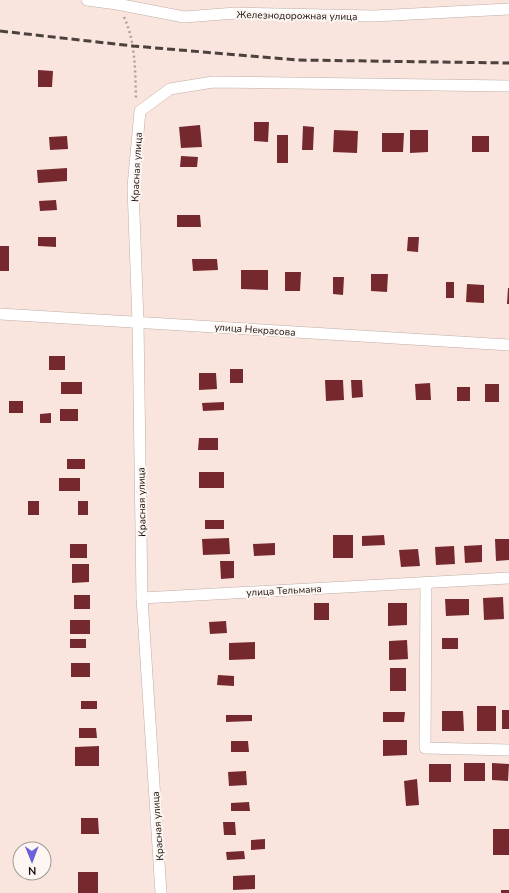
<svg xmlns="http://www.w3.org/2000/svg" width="509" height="893" font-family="'Nunito Sans',sans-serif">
<rect width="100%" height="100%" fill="#fae5de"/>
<g fill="#75292f">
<path d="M38,70L53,71L52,87H38Z"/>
<path d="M254,122H269L268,142L254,141Z"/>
<path d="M200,125L202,147L181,148L179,127Z"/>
<path d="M303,126L314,127L313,150H302Z"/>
<path d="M334,130L358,131L357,153L333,152Z"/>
<path d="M410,130H428V152L410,153Z"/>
<path d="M382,133H404L403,152H382Z"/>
<rect x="277" y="135" width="11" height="28"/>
<path d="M67,136L68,149L50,150L49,137Z"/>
<rect x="472" y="136" width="17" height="16"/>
<path d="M181,156L198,157L197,167H180Z"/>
<path d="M67,168V181L38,183L37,170Z"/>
<path d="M56,200L57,210L40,211L39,201Z"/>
<path d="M177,215H200L201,227H177Z"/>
<path d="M38,237H56V247L38,246Z"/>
<path d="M408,237H419L418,252L407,251Z"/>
<rect x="0" y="246" width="9" height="25"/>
<path d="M192,259H217L218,270L193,271Z"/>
<path d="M241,270H268V290L241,289Z"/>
<path d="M285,272H301L300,291H285Z"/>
<path d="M371,274H388L387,292L371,291Z"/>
<path d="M333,277H344L343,295L333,294Z"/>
<rect x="446" y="282" width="8" height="16"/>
<path d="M467,284L484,285V303L466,302Z"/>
<path d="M508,288H509V304H507Z"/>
<rect x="49" y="356" width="16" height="14"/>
<rect x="230" y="369" width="13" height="14"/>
<path d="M199,373H216L217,389L199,390Z"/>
<path d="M325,380H343L344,400L326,401Z"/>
<path d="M351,380H362L363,397L352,398Z"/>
<rect x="61" y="382" width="21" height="12"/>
<path d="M430,383L431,400H416L415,384Z"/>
<rect x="485" y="384" width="14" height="18"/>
<rect x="457" y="387" width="13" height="14"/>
<rect x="9" y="401" width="14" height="12"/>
<path d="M224,402V410L203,411L202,403Z"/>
<rect x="60" y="409" width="18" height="12"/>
<path d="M51,413V423H40V414Z"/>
<path d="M199,438H218V450H198Z"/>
<rect x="67" y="459" width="18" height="10"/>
<rect x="199" y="472" width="25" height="16"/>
<rect x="59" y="478" width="21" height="13"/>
<rect x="28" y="501" width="11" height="14"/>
<rect x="78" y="501" width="10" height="14"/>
<rect x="205" y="520" width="19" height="9"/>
<rect x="333" y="535" width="20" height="23"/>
<path d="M384,535L385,545L362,546V536Z"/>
<path d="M229,538L230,554L203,555L202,539Z"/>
<path d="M495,539H509V560L496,561Z"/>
<path d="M275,543V555L254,556L253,544Z"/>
<rect x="70" y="544" width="17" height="14"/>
<path d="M482,545V562L465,563L464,546Z"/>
<path d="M454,546L455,564L436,565L435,547Z"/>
<path d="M418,549L420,566L401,567L399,550Z"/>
<path d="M220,561H234V578L221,579Z"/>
<path d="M72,564H89V582L72,583Z"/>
<rect x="74" y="595" width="16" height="14"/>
<path d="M503,597L504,619L484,620L483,598Z"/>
<path d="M445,599H469V615L446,616Z"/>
<rect x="314" y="603" width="15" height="17"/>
<path d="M388,603H407V625L388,626Z"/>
<rect x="70" y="620" width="20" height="14"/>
<path d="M226,621L227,633L210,634L209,622Z"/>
<rect x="442" y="638" width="16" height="11"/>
<rect x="70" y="639" width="16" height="9"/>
<path d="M407,640L408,659L389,660V641Z"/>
<path d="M255,642V659L229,660V643Z"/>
<rect x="71" y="663" width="19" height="14"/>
<rect x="390" y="668" width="16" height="23"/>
<path d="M218,675L234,676V686L217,685Z"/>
<rect x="81" y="701" width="16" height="8"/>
<rect x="477" y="706" width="19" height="25"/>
<rect x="502" y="710" width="7" height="19"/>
<path d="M442,711H463L464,731H442Z"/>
<path d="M383,712H405L404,722H383Z"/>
<path d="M226,715H252V721L226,722Z"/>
<path d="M79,728H96L97,738H79Z"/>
<path d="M383,740H407V755L383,756Z"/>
<path d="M231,741H248L249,752H231Z"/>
<path d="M99,746V766H75V747Z"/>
<rect x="464" y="763" width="21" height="18"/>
<path d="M492,763L509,764L508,781L492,780Z"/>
<rect x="429" y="764" width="22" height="18"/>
<path d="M246,771L247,785L229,786L228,772Z"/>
<path d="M417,779L419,805L406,806L404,781Z"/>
<path d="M249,802L250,811H231V803Z"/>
<path d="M81,818H98L99,834H81Z"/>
<path d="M223,822H235L236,835H224Z"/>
<rect x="493" y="829" width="16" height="26"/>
<path d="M265,839V849L251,850V840Z"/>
<path d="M244,851L245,859L227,860L226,852Z"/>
<rect x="78" y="872" width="20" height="21"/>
<path d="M255,875V889L233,890V876Z"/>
<rect x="501" y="890" width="8" height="3"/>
</g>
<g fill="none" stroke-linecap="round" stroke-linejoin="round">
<defs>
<g id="minor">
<path d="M87,0L117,4L184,17L236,13L374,16L509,9"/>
<path d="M0,314L509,345"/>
<path d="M426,582L425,748L509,750"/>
<path d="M142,598L509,578"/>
<path d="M161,893L142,598L138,322L133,187L140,111L170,89L213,82L509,86"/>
</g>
</defs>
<use href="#minor" stroke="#c0ada5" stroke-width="12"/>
<path stroke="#ae9e98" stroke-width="2.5" stroke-dasharray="2 3" stroke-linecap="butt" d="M124,17C136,43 135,71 136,100"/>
<use href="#minor" stroke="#fff" stroke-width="11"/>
<path stroke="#4b413d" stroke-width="3" stroke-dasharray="8 4" stroke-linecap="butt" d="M0,31L133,46L297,60L509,63"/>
</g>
<g text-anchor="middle" stroke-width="4" stroke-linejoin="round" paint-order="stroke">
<g font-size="10" fill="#150f0c" stroke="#fef6f2">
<text transform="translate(297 15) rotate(1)" y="4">Железнодорожная улица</text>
<text transform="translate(136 167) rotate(-87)" y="4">Красная улица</text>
<text transform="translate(255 329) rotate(4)" y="4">улица Некрасова</text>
<text transform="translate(141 502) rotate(-91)" y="4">Красная улица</text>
<text transform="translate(284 590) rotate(-3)" y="4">улица Тельмана</text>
<text transform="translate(157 826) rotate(-94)" y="4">Красная улица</text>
</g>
</g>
<g transform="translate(32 861) rotate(179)"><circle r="19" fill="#fef6f2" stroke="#a19a96"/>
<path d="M0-3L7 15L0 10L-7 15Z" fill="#6b60da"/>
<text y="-6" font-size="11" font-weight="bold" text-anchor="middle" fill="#150f0c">N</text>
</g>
</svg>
